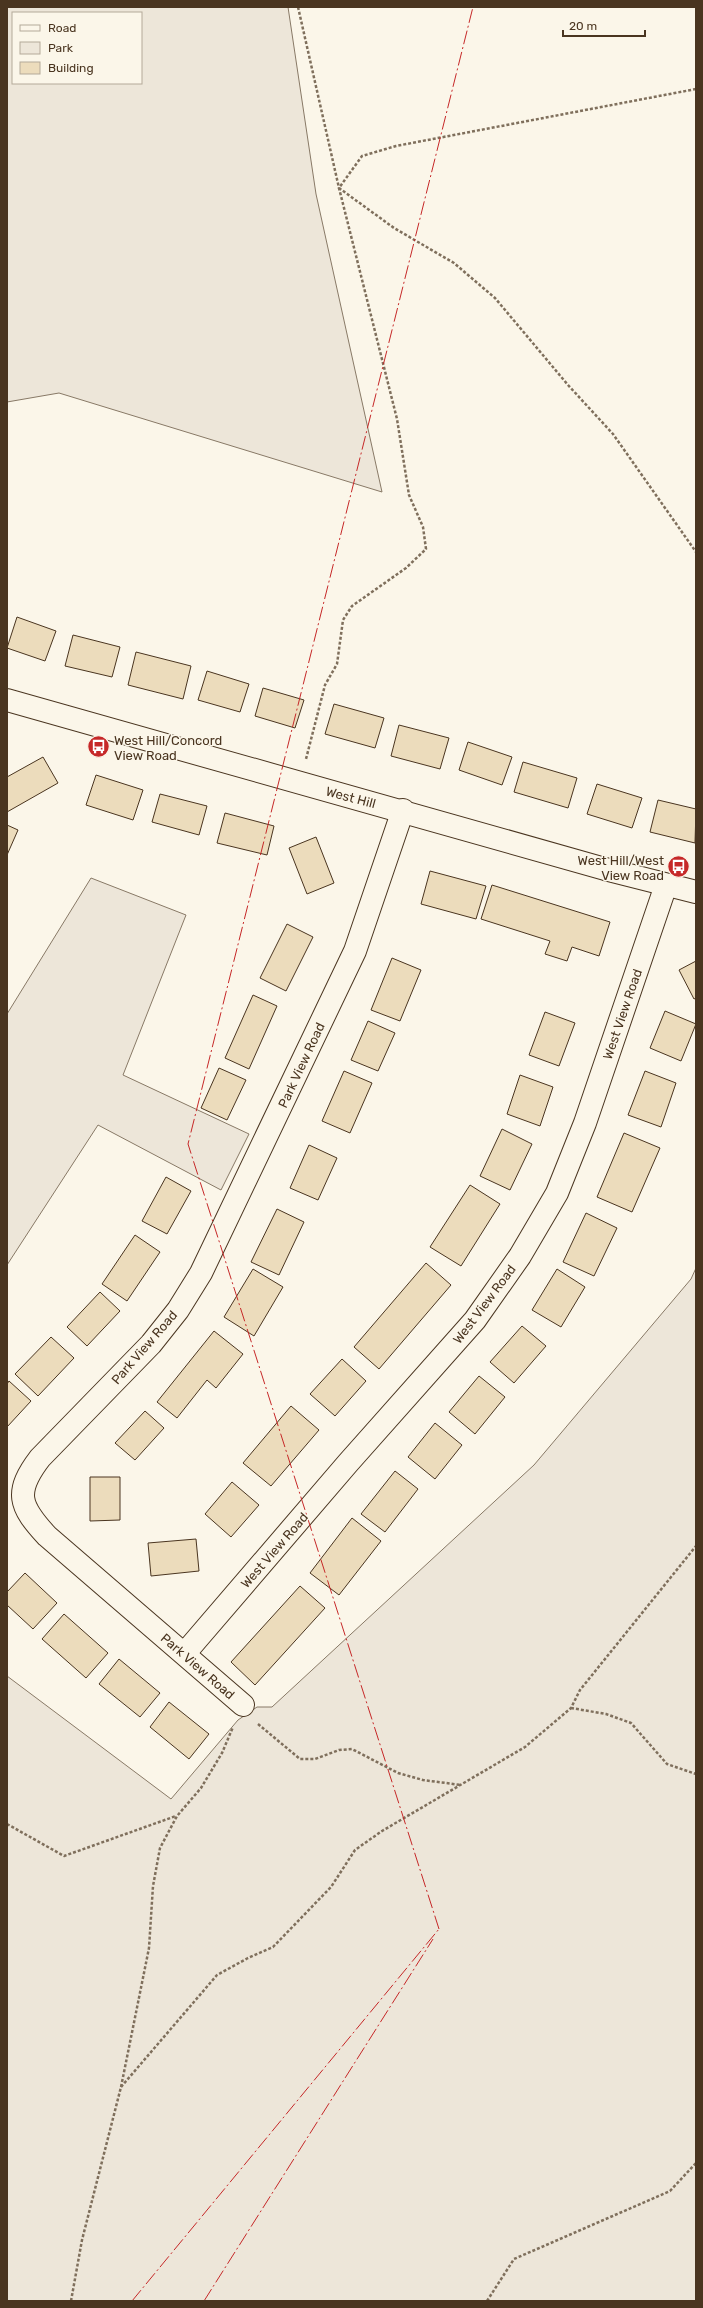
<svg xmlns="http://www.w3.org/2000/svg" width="703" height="2308" font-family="Rubik,sans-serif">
<rect width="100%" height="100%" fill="#fbf6e9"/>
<g fill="#ede6d9" stroke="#887966" fill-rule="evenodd">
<path d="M7,7H288L316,194L382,492L59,393L7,402ZM13,13H141V83H13Z"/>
<path d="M91,878L186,915L123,1075L249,1134L221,1190L98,1125L7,1265V1014Z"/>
<path d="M696,1268V2301H7V1676L171,1799L238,1720L257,1707H272L534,1465L691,1279Z"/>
</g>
<g fill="#ecdcbc" stroke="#4a3520">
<path d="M17,617L56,631L45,661L7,648Z"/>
<path d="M73,635L120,647L112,677L65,666Z"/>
<path d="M136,652L191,666L183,699L128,685Z"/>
<path d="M207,671L249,684L240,712L198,700Z"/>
<path d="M263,688L304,700L295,728L255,716Z"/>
<path d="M334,704L384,718L375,748L325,734Z"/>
<path d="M399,725L449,738L440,769L391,756Z"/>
<path d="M468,742L512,757L502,785L459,770Z"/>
<path d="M43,757L58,783L7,812V777Z"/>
<path d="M523,762L577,778L568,808L514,792Z"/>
<path d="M96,775L143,790L133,820L86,805Z"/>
<path d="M597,784L642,798L632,828L587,814Z"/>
<path d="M160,794L207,806L199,835L152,822Z"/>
<path d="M658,800L696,809L695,843L650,832Z"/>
<path d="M225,813L274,826L267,855L217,843Z"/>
<path d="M7,825L18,830L7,855Z"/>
<path d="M316,837L334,883L307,894L289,848Z"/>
<path d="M430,871L486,886L476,919L421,904Z"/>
<path d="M492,885L610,922L599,956L572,947L567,961L545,954L550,941L481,919Z"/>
<path d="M287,924L313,937L286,991L260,978Z"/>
<path d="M392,958L421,970L400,1021L371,1010Z"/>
<path d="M696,961V998L694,999L679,970Z"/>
<path d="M253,995L277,1006L249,1069L225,1058Z"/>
<path d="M665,1011L696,1024L681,1061L650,1048Z"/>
<path d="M545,1012L575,1023L559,1066L529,1055Z"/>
<path d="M368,1021L395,1033L378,1071L351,1060Z"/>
<path d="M219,1068L246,1080L227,1120L201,1108Z"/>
<path d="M344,1071L372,1083L350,1133L322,1121Z"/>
<path d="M645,1071L676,1083L661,1127L628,1115Z"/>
<path d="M520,1075L553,1087L540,1126L507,1114Z"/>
<path d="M502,1129L532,1144L510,1190L480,1176Z"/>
<path d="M624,1133L660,1148L632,1212L597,1197Z"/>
<path d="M309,1145L337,1158L318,1200L290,1188Z"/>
<path d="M166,1177L191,1191L167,1234L142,1221Z"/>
<path d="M470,1185L500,1204L461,1266L430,1247Z"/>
<path d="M277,1209L304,1222L279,1275L251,1262Z"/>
<path d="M586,1213L617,1228L594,1276L563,1262Z"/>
<path d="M135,1235L160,1252L127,1301L102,1284Z"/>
<path d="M426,1263L451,1285L379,1369L354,1347Z"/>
<path d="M253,1269L283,1287L254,1336L224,1317Z"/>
<path d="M557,1269L585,1287L561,1327L532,1310Z"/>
<path d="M100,1292L120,1311L87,1346L67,1327Z"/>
<path d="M522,1326L546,1346L514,1383L490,1362Z"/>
<path d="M214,1331L243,1354L216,1388L207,1380L177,1418L157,1402Z"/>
<path d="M51,1337L74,1358L38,1396L15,1374Z"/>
<path d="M342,1359L366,1381L335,1416L310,1394Z"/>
<path d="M479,1376L505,1397L475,1434L449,1412Z"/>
<path d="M9,1381L31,1401L7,1427V1384Z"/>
<path d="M291,1406L319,1430L271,1486L243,1463Z"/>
<path d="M145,1411L164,1428L135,1460L115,1443Z"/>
<path d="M435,1423L462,1445L435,1479L408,1457Z"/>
<path d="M395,1471L418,1489L385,1532L361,1514Z"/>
<path d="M90,1477H120V1520L90,1521Z"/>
<path d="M232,1482L259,1505L231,1537L205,1514Z"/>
<path d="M352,1518L381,1541L339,1595L310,1573Z"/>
<path d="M196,1539L199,1571L151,1576L148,1543Z"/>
<path d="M25,1573L57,1603L33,1629L7,1605V1592Z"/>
<path d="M300,1586L325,1608L255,1685L231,1662Z"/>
<path d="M64,1614L108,1653L86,1678L42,1639Z"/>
<path d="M119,1659L160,1693L140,1717L99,1684Z"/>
<path d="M169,1702L209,1734L189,1759L150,1727Z"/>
</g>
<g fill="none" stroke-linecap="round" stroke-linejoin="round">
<defs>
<g id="minor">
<path d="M7,700L605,869L696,892"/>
<path d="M185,1653L348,1463L475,1320L520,1256L557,1193L585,1123L666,885"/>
<path d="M243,1705L47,1536C19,1506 14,1492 40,1458L151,1344L178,1310L201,1273L355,951L403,810"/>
</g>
</defs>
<use href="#minor" stroke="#4a3520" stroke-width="24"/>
<g stroke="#7f6f5c" stroke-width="2.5" stroke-dasharray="3 2" stroke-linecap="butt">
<path d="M298,7L339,188L397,419L409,495L423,527L426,549L406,568L352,606L343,620L337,664L325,685L306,759"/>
<path d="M696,89L396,146L362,156L339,188L394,228L454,263L495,298L568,385L613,434L696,552"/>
<path d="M571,1708L606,1714L631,1723L667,1764L696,1774"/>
<path d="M258,1724L300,1759H315L339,1750L352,1749L398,1773L423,1780L461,1785"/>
<path d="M7,1824L64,1856L176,1816"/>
<path d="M121,2087L217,1975L248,1958L273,1947L331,1887L355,1850L382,1831L525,1747L571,1708L580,1690L696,1546"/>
<path d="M71,2301L82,2240L121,2087L149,1948L153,1886L160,1848L177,1816L201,1788L222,1753L233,1727"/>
<path d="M487,2301L514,2259L670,2191L696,2163"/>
</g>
<use href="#minor" stroke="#fbf6e9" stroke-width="22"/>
<g stroke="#c62828" stroke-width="1" stroke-dasharray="14 3 2 3" stroke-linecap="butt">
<path d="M439,1929L188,1144L473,7"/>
<path d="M132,2301L439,1929"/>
<path d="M204,2301L433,1939"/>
</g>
</g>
<defs>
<symbol id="bus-disc" viewBox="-11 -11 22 22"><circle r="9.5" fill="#c62828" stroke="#fbf6e9"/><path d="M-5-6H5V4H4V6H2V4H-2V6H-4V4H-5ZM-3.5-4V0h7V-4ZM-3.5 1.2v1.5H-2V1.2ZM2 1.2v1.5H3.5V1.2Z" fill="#fff"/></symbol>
</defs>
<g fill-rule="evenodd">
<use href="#bus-disc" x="86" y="734" width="25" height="25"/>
<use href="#bus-disc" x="666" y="854" width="25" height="25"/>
</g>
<g text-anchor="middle" stroke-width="3" stroke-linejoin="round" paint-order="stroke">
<g font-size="13" fill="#4a3520" stroke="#fbf6e9" text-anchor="start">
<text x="114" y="745">West Hill/Concord<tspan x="114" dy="15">View Road</tspan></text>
<text x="664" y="865" text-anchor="end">West Hill/West<tspan x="664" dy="15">View Road</tspan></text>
</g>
<g font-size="13" fill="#4a3520" stroke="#fbf6e9">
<text transform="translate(351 797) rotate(15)" y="5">West Hill</text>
<text transform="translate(622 1014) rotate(-71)" y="5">West View Road</text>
<text transform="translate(301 1065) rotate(-65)" y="5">Park View Road</text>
<text transform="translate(484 1304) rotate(-53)" y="5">West View Road</text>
<text transform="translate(144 1347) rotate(-49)" y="5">Park View Road</text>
<text transform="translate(274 1550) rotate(-49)" y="5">West View Road</text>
<text transform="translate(198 1666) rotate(41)" y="5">Park View Road</text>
</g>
</g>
<rect width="703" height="2308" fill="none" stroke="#4a3520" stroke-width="16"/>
<rect x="12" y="12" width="130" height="72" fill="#fbf6e9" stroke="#b4a999"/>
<rect x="20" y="25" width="20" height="6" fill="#fbf6e9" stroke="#b4a999"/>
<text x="48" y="32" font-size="12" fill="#4a3520">Road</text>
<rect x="20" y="42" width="20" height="12" fill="#ede6d9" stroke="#b4a999"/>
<text x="48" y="52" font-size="12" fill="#4a3520">Park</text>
<rect x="20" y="62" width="20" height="12" fill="#ecdcbc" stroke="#b4a999"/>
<text x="48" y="72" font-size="12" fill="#4a3520">Building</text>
<path d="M563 30v6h82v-6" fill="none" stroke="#4a3520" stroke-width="2"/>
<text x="569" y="30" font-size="12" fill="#4a3520" stroke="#fbf6e9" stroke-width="3" paint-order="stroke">20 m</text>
</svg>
